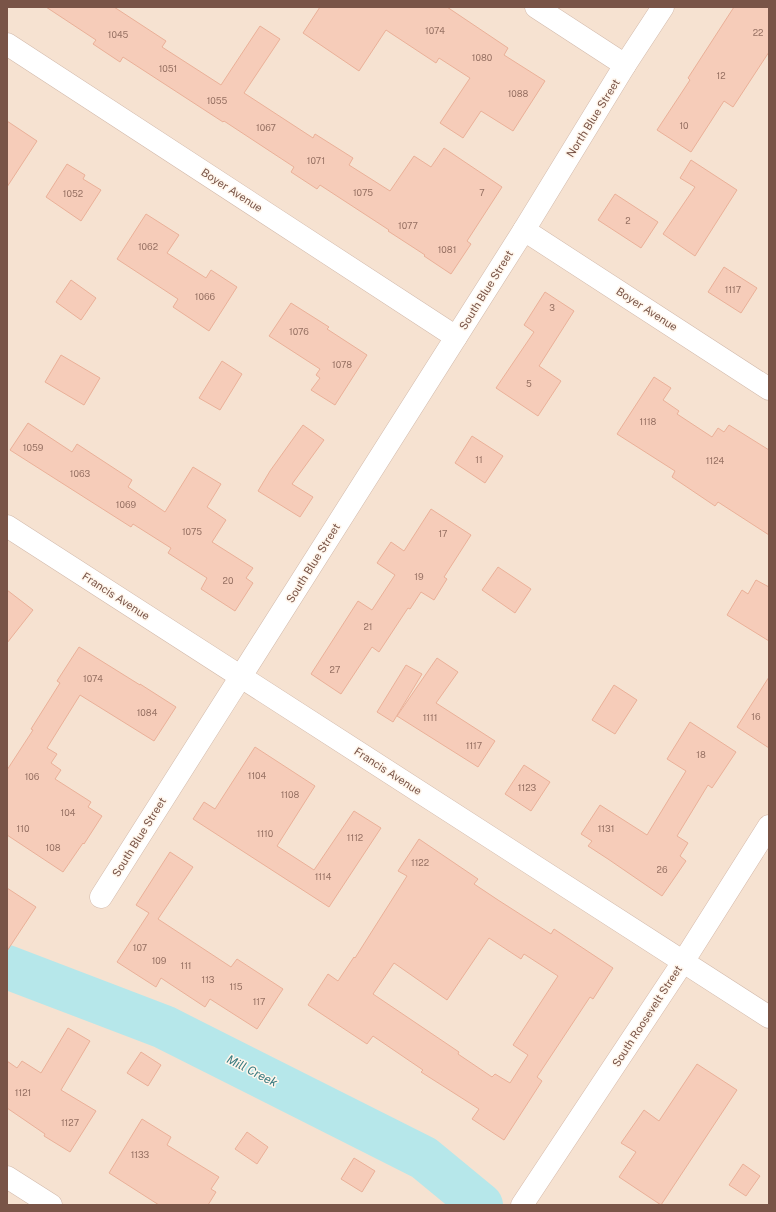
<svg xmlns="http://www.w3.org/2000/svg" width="776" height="1212" font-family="'Public Sans',sans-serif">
<rect width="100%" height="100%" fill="#fef1e4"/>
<rect fill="#f6e2d1" x="7" y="7" width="762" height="1198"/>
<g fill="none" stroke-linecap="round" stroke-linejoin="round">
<path stroke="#b6e7ea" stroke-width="44" d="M7,967L164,1027L424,1158L481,1205"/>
</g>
<g fill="#f6ccb9" stroke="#eab098" fill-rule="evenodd">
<path d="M46,7H114L166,41L162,47L221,85L260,26L280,39L244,93L313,138L315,134L353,158L349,165L390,191L414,156L431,167L444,148L502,187L467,241L471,244L451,274L424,256L425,255L388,231L389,230L320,185L317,189L291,172L294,167L224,121L223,122L123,57L120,62L93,44L96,40Z"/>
<path d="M320,7H447L508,48L504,55L545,81L513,131L481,111L463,138L440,123L470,78L439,58L436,63L386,30L359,71L303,33Z"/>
<path d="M734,7H769V52L733,107L724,101L691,152L657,130L690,80L688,78Z"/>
<path d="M7,121L37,141L7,187Z"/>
<path d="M691,160L737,190L695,256L663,234L695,187L680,178Z"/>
<path d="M67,164L85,175L83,179L101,190L81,221L46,197Z"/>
<path d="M615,194L658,222L641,248L598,220Z"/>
<path d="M146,214L179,235L167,253L206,278L211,270L237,287L209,331L173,307L178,299L117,259Z"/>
<path d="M724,267L757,288L741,313L708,292Z"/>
<path d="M71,280L96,298L81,320L56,302Z"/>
<path d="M545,292L574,311L539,366L561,381L538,416L496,388L534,332L524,325Z"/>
<path d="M291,303L329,327L327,329L367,355L335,405L311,390L320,378L316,375L320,369L269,336Z"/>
<path d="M61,355L100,378L84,405L45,382Z"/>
<path d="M222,361L242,374L220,410L199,398Z"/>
<path d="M654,377L671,388L663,400L679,411L677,414L712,437L718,428L724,432L729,425L769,450V535L718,502L715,506L672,477L675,471L617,434Z"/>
<path d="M28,423L72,452L77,444L132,480L128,487L165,512L193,467L221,484L207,507L226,520L212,542L253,568L246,578L253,583L235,611L201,589L207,578L168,553L171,548L133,524L131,527L10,450Z"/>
<path d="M303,425L324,440L292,484L313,497L300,517L258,491L270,471Z"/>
<path d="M472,436L503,456L485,483L455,463Z"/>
<path d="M431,509L471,535L444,577L447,579L434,600L421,592L410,609L408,608L379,652L372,647L341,694L311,674L358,601L372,610L395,575L377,563L391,542L404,551Z"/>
<path d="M498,567L531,589L515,613L482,590Z"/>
<path d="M756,580L769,587V641L727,615L742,590L748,594Z"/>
<path d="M7,590L33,610L7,643Z"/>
<path d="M79,647L140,685V684L176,707L154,741L80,695L47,748L57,754L51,763L61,770L55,779L91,802L88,807L102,816L84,844L83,843L63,872L7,835V770L33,730L31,729L60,683L57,681Z"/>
<path d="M437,658L458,672L436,703L495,741L478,767L397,716Z"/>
<path d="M406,665L422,674L393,722L377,712Z"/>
<path d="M769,677V748L737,727Z"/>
<path d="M614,685L637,700L615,734L592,720Z"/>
<path d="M690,722L736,752L712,788L708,785L677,836L688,843L680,856L686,861L662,896L608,859L588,846L592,841L581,834L600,805L647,835L686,771L667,759Z"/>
<path d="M255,747L315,786L277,846L314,870L354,811L381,828L329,907L193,819L204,802L215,809Z"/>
<path d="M524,765L550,782L531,811L505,794Z"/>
<path d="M419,839L478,879L474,884L498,900L551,934L554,929L613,968L593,999L590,997L537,1077L542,1081L504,1140L472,1119L479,1109L421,1072L423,1070L373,1036L367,1044L308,1005L328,974L338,981L354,957L355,958L407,876L398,871ZM489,938L521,959L524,954L558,976L513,1045L528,1055L510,1083L495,1074L492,1077L458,1054L459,1052L373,994L394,963L447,1000Z"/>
<path d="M170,852L193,867L158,919L231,967L237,959L283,989L257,1029L210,999L205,1007L161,978L156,987L117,962L149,913L136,905Z"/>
<path d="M7,888L36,907L7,951Z"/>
<path d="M68,1028L90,1041L61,1090L96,1111L70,1152L44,1136L45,1134L7,1108V1061L17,1068L22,1061L41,1073Z"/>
<path d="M141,1052L161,1065L148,1086L127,1073Z"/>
<path d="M697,1064L737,1090L661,1205L619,1177L636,1152L621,1143L644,1110L659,1121Z"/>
<path d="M142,1119L171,1137L167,1145L219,1177L211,1189L216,1192L208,1205H159L109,1173Z"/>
<path d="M247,1132L268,1147L257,1164L235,1149Z"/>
<path d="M354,1158L375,1171L362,1192L341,1179Z"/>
<path d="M743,1164L760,1176L746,1196L729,1185Z"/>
</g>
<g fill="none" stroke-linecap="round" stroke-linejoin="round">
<defs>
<g id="minor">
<path d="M536,7L625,65"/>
<path d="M7,44L456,337"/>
<path d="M524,230L769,389"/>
<path d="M7,526L769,1017"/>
<path d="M101,897L524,230L625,65L663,7"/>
<path d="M7,1177L51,1205"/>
</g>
<path id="secondary" d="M522,1205L683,962L769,826"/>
</defs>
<use href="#minor" stroke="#d3baab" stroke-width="23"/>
<use href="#secondary" stroke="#d6b9a9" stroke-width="23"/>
<use href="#minor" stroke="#fff" stroke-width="22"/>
<use href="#secondary" stroke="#fff" stroke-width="22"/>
</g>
<g text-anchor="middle" stroke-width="3" stroke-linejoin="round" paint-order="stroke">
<g font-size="9" fill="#987264">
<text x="435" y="34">1074</text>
<text x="758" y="36">22</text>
<text x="118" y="38">1045</text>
<text x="482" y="61">1080</text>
<text x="168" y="72">1051</text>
<text x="721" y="79">12</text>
<text x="518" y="97">1088</text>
<text x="217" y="104">1055</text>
<text x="684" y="129">10</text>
<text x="266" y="131">1067</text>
<text x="316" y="164">1071</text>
<text x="363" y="196">1075</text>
<text x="482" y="196">7</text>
<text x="73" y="197">1052</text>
<text x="628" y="224">2</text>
<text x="408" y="229">1077</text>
<text x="148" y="250">1062</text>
<text x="447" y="253">1081</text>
<text x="733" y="293">1117</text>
<text x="205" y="300">1066</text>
<text x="552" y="311">3</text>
<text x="299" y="335">1076</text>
<text x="342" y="368">1078</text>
<text x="529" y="387">5</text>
<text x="648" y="425">1118</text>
<text x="33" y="451">1059</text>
<text x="479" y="463">11</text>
<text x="715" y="464">1124</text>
<text x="80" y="477">1063</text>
<text x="126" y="508">1069</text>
<text x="192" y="535">1075</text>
<text x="443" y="537">17</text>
<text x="419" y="580">19</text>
<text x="228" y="584">20</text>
<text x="368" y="630">21</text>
<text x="335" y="673">27</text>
<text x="93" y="682">1074</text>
<text x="147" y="716">1084</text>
<text x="756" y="720">16</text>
<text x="430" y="721">1111</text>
<text x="474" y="749">1117</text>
<text x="701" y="758">18</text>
<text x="257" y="779">1104</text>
<text x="32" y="780">106</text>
<text x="527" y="791">1123</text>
<text x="290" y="798">1108</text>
<text x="68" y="816">104</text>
<text x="23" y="832">110</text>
<text x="606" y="832">1131</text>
<text x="265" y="837">1110</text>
<text x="355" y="841">1112</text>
<text x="53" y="851">108</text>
<text x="420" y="866">1122</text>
<text x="662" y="873">26</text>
<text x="323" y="880">1114</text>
<text x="140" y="951">107</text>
<text x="159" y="964">109</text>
<text x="186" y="969">111</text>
<text x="208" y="983">113</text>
<text x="236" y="990">115</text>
<text x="259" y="1005">117</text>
<text x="23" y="1096">1121</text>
<text x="70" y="1126">1127</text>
<text x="140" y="1158">1133</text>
</g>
<g font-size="11" fill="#795447" stroke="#fff6ec">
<text transform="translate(593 118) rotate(-58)" y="4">North Blue Street</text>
<text transform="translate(232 190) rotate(33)" y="4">Boyer Avenue</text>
<text transform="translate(486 290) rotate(-58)" y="4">South Blue Street</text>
<text transform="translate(647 309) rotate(33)" y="4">Boyer Avenue</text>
<text transform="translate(313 563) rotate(-58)" y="4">South Blue Street</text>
<text transform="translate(116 596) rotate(33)" y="4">Francis Avenue</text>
<text transform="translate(388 771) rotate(33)" y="4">Francis Avenue</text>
<text transform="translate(139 837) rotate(-58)" y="4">South Blue Street</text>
<text transform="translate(647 1016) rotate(-57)" y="4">South Roosevelt Street</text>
</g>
<g font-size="12" font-style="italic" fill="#397b80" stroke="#fff6ec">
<text transform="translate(252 1071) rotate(27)" y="4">Mill Creek</text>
</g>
</g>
<rect width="776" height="1212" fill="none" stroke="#795447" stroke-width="16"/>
</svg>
